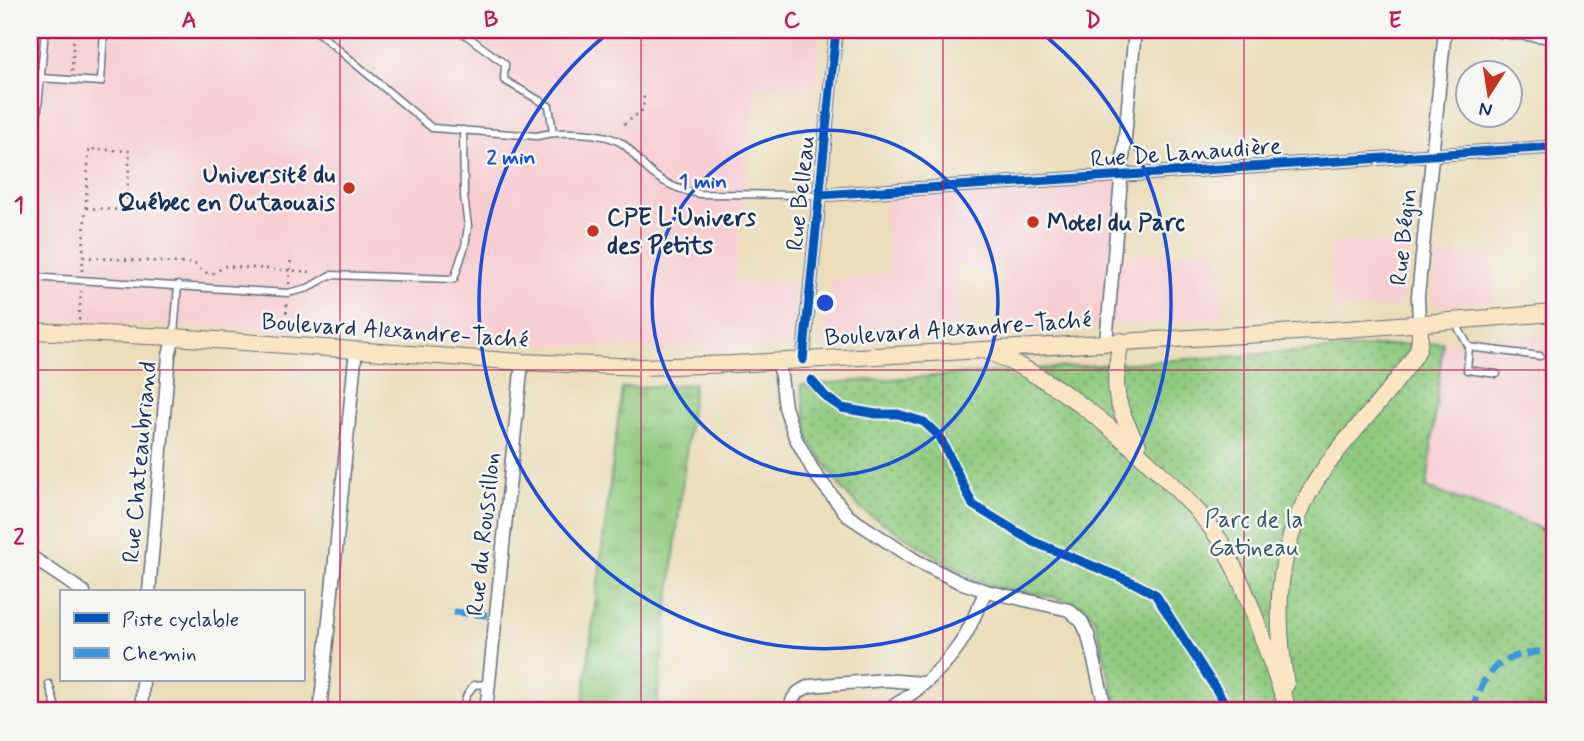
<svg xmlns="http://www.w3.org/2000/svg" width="1584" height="741" font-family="Mynerve,sans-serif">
<defs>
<pattern id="grass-tufts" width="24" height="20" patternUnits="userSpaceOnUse" patternTransform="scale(1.75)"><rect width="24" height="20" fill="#8fca7e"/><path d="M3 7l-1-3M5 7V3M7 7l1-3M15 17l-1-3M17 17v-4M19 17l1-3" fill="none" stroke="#74a46a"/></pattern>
<pattern id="park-dots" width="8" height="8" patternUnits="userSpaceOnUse" patternTransform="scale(1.75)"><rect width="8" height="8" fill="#8fca7e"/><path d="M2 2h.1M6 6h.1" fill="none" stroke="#74a46a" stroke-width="1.8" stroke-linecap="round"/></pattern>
</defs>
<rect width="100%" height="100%" fill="#f6f6f2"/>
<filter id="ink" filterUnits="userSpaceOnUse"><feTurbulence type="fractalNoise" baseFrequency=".0143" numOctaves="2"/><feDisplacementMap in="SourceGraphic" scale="14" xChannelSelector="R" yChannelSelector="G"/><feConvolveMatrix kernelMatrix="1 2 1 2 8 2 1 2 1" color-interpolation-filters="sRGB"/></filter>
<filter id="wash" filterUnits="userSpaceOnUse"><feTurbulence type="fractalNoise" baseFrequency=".00686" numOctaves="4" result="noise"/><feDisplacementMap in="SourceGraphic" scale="28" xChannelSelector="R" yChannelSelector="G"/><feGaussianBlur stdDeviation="1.57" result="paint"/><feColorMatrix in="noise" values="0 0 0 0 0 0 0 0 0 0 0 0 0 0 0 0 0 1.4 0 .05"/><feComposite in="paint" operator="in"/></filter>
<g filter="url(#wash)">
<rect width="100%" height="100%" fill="#ebddba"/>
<g fill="#f7cfd3">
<path d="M30,30H820L815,91L756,86L743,194L735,283L795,281L790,346L757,350L487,345L213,327L30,319Z"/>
<path d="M1121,175L1114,257L1217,249L1224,318L1005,332L1001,264L954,268L959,336L823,345L830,279L889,274L883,191Z"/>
<path d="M1330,242L1409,243L1405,284L1398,306L1332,310Z"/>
<path d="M1492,254L1494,301L1438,306L1432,304L1436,256Z"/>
<path d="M1554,334V533L1427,488L1443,342Z"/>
</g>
<path fill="url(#grass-tufts)" stroke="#557c6e" stroke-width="2" d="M694,384L656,711H582L622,388Z"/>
<path fill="url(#park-dots)" stroke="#557c6e" stroke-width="2" d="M1443,342L1427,488L1554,533V711H1118L1095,619L1084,606L1054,597L994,588L948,564L861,509L842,489L809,440L801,385Z"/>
</g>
<g filter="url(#ink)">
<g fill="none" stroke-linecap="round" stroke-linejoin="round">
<defs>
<g id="lane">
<path d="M315,30L432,128L537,136C558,131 605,131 623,144C631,150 636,158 643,165C659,182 677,190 700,194L820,195"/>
<path d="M459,30L505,64L504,80L549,106L553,132"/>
<path d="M40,78L101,82L104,30"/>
<path d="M30,196L45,30"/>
<path d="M30,277L288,293L308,288L330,275L454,279L465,246L468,226L464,196L463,130"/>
<path d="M1455,322L1469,347L1467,370L1497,374"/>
<path d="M174,335L178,285"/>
<path d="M1469,347L1540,356"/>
<path d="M49,684L57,711"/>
<path d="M468,711C461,701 467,694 474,685L490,684"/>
</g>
<g id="street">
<path d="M1491,30L1554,37"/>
<path d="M820,195L1554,147"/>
<path d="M1419,323L1418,296L1445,30"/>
<path d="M1106,342L1135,30"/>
<path d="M803,360L836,30"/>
<path d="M779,361L785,407L795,437L815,474L848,516L915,560L957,581L986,591L1069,610L1082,622L1088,635L1106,711"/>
<path d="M30,556L84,592"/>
<path d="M149,592L169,355L174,337"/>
<path d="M141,711L143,680"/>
<path d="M320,711L356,349"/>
<path d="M486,711L522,362"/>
<path d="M792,711C789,697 798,691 810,686L885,680L923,683"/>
<path d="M883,711C912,698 942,670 960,644C971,628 977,608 986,591"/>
</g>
<g id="secondary">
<path d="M30,331L174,337L522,362L641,367L733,364L984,350L1347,329L1554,313"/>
<path d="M1121,341C1112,387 1114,404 1138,445"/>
<path d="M987,351C1054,378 1107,423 1159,472C1181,494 1206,517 1222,544C1250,593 1268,657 1289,711"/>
<path d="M1286,685C1275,615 1275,558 1309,493C1332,451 1368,418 1397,380C1404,370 1414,360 1418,349C1421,341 1420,331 1419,323"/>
</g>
</defs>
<use href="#lane" stroke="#646c7e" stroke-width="9"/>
<use href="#street" stroke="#646c7e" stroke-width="15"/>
<use href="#secondary" stroke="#646c7e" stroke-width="18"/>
<g stroke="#646c7e" stroke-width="2.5" stroke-dasharray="2 5" stroke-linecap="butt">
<path d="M72,71L74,30"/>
<path d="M624,124L643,110L644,96"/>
<path d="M86,208L141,211"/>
<path d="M83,257L195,264C203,275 215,277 223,266L313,272"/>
<path d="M82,271L89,149L130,151L126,210"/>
<path d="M289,284L291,256"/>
<path d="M79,320L81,291"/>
<path d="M286,327L287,302"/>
<path d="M1543,532L1550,536L1554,549"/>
</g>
<use href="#lane" stroke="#fff" stroke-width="6"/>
<use href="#street" stroke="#fff" stroke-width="12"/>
<use href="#secondary" stroke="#fbe6c4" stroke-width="16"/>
<g stroke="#3a97de" stroke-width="7" stroke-dasharray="14 7" stroke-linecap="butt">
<path d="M454,612L487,615"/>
<path d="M1472,711C1488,661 1504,655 1554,650"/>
</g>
<defs>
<g id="cycleway">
<path d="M820,195L1554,147"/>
<path d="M803,360L836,30"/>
<path d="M811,380L826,397L842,408L876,414H898L924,422L940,437L973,505L1034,542L1132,582L1155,594L1230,711"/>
</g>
</defs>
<use href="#cycleway" stroke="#f6f6f2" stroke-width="13"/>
<use href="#cycleway" stroke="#0057b8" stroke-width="9"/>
</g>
</g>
<path fill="none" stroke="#c2185b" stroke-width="2" stroke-opacity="0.55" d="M340,30V711M641,30V711M943,30V711M1244,30V711M30,370H1554"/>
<g fill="none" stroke="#1d4ed8" stroke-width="3.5">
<circle cx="825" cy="303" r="173"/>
<path d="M1038 30A346 346 0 1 1 612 30"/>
</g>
<g fill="#c8321e" stroke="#f6f6f2" stroke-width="2.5">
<circle cx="349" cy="188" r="7"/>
<circle cx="1033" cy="222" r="7"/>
<circle cx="593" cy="231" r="7"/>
</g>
<g text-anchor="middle" stroke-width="5" stroke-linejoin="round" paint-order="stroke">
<g font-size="24" fill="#1b2f5e" stroke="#f6f6f2">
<text transform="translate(1186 152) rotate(-4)" y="8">Rue De Lanaudière</text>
<text transform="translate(800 193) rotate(-84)" y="8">Rue Belleau</text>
<text transform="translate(1403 237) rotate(-84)" y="8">Rue Bégin</text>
<text transform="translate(958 328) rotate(-4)" y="8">Boulevard Alexandre-Taché</text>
<text transform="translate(395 330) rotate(4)" y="8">Boulevard Alexandre-Taché</text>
<text transform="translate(139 462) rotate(-85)" y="8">Rue Chateaubriand</text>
<text transform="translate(483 534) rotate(-84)" y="8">Rue du Roussillon</text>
</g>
<g font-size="24" font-weight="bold" fill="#1b2f5e" stroke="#f6f6f2" text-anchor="start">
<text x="335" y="182" text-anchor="end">Université du<tspan x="335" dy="28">Québec en Outaouais</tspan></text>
<text x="607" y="225">CPE L'Univers<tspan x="607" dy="28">des Petits</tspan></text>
<text x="1047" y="230">Motel du Parc</text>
</g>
<g font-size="24" fill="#385666" stroke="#f6f6f2">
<text x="1254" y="527">Parc de la<tspan x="1254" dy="28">Gatineau</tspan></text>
</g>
</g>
<circle cx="825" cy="303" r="10" fill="#1d4ed8" stroke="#f6f6f2" stroke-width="3.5"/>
<g font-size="21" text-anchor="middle" font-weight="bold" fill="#1d4ed8" stroke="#f6f6f2" stroke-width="5" stroke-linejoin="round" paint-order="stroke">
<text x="511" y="164">2 min</text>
<text x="703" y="188">1 min</text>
</g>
<rect width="1584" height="741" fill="none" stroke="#f6f6f2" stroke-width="77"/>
<rect x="60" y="590" width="245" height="91" fill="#f6f6f2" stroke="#9ea6b7" stroke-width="2"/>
<rect x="74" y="613" width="35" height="10" fill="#0057b8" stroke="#9ea6b7" stroke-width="2"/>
<text x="122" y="626" font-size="21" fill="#1b2f5e">Piste cyclable</text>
<rect x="74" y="648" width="35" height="10" fill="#3a97de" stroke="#9ea6b7" stroke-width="2"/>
<text x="122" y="660" font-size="21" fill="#1b2f5e">Chemin</text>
<g transform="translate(1489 94) rotate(192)"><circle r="33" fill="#f6f6f2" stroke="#9ea6b7" stroke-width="2"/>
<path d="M0-5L12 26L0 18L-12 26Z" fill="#c8321e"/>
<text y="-10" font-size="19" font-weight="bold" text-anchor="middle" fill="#1b2f5e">N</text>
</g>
<rect x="38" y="38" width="1508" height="664" fill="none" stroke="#c2185b" stroke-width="2.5"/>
<g font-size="23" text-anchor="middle" font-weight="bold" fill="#c2185b">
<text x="189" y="27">A</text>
<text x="491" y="27">B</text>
<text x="792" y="27">C</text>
<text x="1093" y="27">D</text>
<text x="1395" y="27">E</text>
<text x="19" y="212">1</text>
<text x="19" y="544">2</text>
</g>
</svg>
